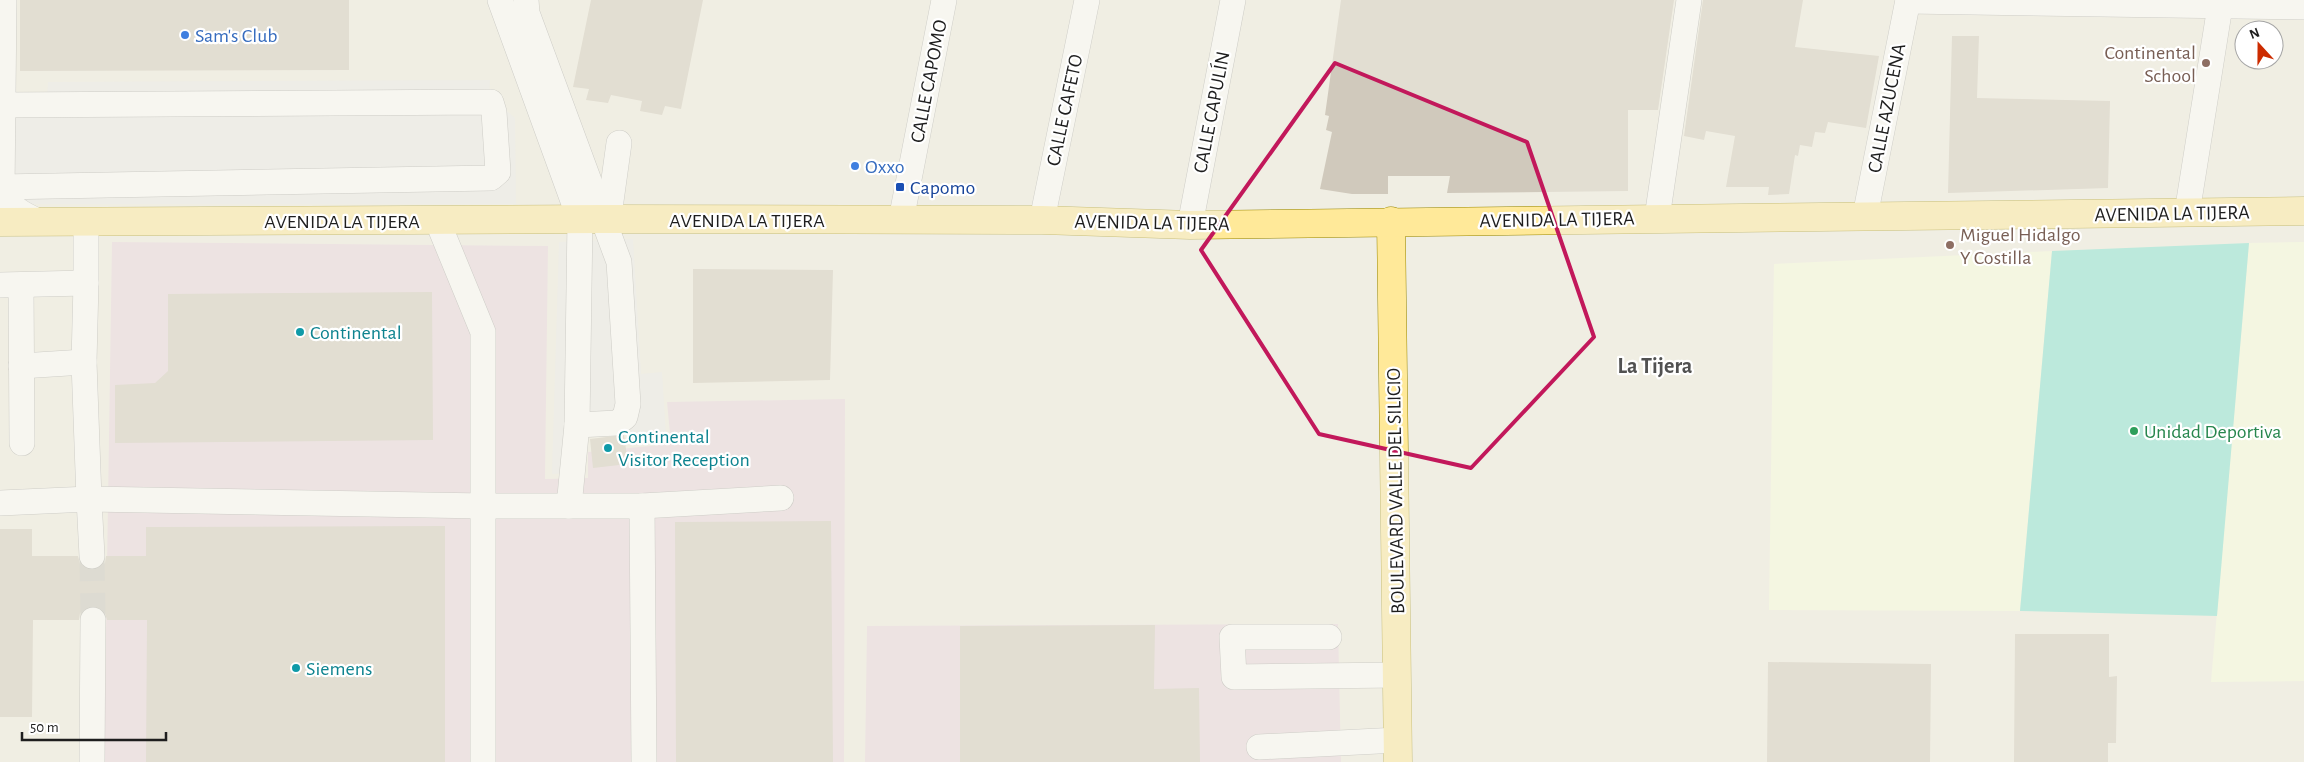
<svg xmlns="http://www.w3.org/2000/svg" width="2304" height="762" font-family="'Alegreya Sans',sans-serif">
<rect width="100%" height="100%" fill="#f0eee3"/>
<g fill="#e9d5e1">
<path d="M112,242L548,246L545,479L588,478V452L671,444L667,402L845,399L844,762H104Z"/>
<path d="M1338,624L1341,762H865L867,626Z"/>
</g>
<g fill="#f8ffdd">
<path d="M2304,242V681L2211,682L2249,243Z"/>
<path d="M2052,251L2020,611L1769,610L1774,264Z"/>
</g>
<path fill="#7de3d2" d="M2249,243L2217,616L2020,611L2052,251Z"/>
<g fill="#eaeaea">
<path d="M490,80L489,96L515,118L516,204H0L13,89L28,100L47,99L48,82Z"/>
<path d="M633,239L641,374L662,372L666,436L628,440L626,423L583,429V472L552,474L559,242Z"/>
</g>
<g fill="#d0c9bc">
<path d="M20,0H349V70L20,71Z"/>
<path d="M591,0H703L681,109L665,106L662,115L640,111L642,101L611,95L608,103L586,100L589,89L573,87Z"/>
<path d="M1341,0H1674L1658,110H1628V191L1447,193L1450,176H1388V194H1352L1320,189L1332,132L1326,130L1329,116L1325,115Z"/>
<path d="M1703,0H1803L1795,47L1879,56L1866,128L1828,122L1825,133L1815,132L1812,147L1800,145L1798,156L1795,155L1789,194L1768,195L1769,187H1726L1735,136L1706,131L1704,140L1684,136Z"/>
<path d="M1952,36H1979L1977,98L2110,101L2108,188L1948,193Z"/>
<path d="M693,269L833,270L830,380L693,383Z"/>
<path d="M432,292L433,440L115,443V385L155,383L168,371V294Z"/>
<path d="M624,435L628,464L593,468L590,439Z"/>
<path d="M831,521L833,762H676L675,522Z"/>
<path d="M445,526V762H146L147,620H107L105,613L101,608L94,606L86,608L80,613L79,620H33L32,717H0V529H32V556H78L80,564L85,569L92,570L100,568L105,563L106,556H146V527Z"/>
<path d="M1155,625L1154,689L1199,688L1200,762H960V626Z"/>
<path d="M2015,634H2109V677L2117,676L2116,743H2108V762H2014Z"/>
<path d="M1768,662L1931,664L1930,762H1767Z"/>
</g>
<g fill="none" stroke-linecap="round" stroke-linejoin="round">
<path stroke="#c6c4bc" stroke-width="25" stroke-dasharray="25 12" stroke-linecap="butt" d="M92,556L93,620"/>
<defs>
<g id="minor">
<path d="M4,0L2,192C11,208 22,214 38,221"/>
<path d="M500,0L580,220L577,425L569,506"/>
<path d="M526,0L527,13L619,262L628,404L625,417L617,423L577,425"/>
<path d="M1908,1L2304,7"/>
<path d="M0,105L491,102L494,112L498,172L491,178L0,187"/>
<path d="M2187,213L2221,0"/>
<path d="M1865,216L1908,0"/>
<path d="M1657,218L1689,0"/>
<path d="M610,219L611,201L619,143"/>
<path d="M437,220L483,332V762"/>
<path d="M901,220L944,0"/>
<path d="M1042,220L1087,0"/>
<path d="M86,221V283L84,362L89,499L484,506H642L781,498"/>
<path d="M1190,225L1233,0"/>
<path d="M0,285L86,283"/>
<path d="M21,285L22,443"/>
<path d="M21,366L84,362"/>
<path d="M0,503L89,499L92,556"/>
<path d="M642,506L644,762"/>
<path d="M1329,637H1232L1234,677L1397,675"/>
<path d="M1259,747L1398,740"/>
<path d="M92,762L93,620"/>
</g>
<g id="major">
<path d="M1391,221L1398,762"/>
<path d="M0,222L603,219L1042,220L1190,225L2304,211"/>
</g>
</defs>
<use href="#minor" stroke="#a5a5a5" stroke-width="26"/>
<use href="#major" stroke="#988700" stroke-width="29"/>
<use href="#minor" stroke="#fff" stroke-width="25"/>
<use href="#major" stroke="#ffe999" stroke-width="28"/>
</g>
<path d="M0 0H2304V762H0ZM1335,63L1527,142L1594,337L1471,468L1319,434L1201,250Z" fill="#f0eee3" fill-opacity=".55" fill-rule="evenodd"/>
<path fill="none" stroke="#c2185b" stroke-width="4" stroke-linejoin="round" d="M1335,63L1527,142L1594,337L1471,468L1319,434L1201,250Z"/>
<g fill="#3f7fe0" stroke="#fff" stroke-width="2">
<circle cx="185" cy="35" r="5"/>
<circle cx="855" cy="166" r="5"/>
</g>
<g fill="#8d6e63" stroke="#fff" stroke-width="2">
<circle cx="2206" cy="63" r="5"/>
<circle cx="1950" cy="245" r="5"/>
</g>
<rect fill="#1a4fb4" stroke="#fff" stroke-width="2" x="895" y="182" width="10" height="10" rx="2.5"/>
<g fill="#0f9aa8" stroke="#fff" stroke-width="2">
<circle cx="300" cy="332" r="5"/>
<circle cx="608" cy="448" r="5"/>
<circle cx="296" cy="668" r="5"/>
</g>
<circle fill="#2e9e5b" stroke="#fff" stroke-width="2" cx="2134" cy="431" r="5"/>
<g text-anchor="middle" stroke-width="4.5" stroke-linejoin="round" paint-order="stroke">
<g font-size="20" fill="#366cbe" stroke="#fff" text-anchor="start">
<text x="195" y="42">Sam's Club</text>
<text x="865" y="173">Oxxo</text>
</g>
<g font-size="20" fill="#785e54" stroke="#fff" text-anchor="end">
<text x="2196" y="59">Continental<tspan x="2196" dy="23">School</tspan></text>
<text x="1960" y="241" text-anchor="start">Miguel Hidalgo<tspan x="1960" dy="23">Y Costilla</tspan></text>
</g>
<g font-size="20" fill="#1e1e1e" stroke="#fff">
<text transform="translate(928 81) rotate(-79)" y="7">CALLE CAPOMO</text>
<text transform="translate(1886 108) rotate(-79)" y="7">CALLE AZUCENA</text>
<text transform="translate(1064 110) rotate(-78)" y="7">CALLE CAFETO</text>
<text transform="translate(1211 112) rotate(-79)" y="7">CALLE CAPULÍN</text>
<text transform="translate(2172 213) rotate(-1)" y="7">AVENIDA LA TIJERA</text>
<text transform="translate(1557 219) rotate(-1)" y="7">AVENIDA LA TIJERA</text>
<text x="747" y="227">AVENIDA LA TIJERA</text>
<text x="342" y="228">AVENIDA LA TIJERA</text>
<text transform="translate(1152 222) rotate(1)" y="7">AVENIDA LA TIJERA</text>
<text transform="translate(1395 491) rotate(-91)" y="7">BOULEVARD VALLE DEL SILICIO</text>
</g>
<g font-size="20" fill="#164399" stroke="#fff" text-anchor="start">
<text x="910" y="194">Capomo</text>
</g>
<g font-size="20" fill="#0d838f" stroke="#fff" text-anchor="start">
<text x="310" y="339">Continental</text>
<text x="618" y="443">Continental<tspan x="618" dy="23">Visitor Reception</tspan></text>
<text x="306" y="675">Siemens</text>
</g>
<g font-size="20" fill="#27864d" stroke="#fff" text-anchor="start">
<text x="2144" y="438">Unidad Deportiva</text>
</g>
<g font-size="22" font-weight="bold" fill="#515151" stroke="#fff">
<text x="1655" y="373">La Tijera</text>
</g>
</g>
<g transform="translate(2259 45) rotate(339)"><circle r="24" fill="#ffffff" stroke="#a5a5a5"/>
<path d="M0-4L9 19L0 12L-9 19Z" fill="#cc2c00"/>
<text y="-8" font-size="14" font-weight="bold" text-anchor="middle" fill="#1e1e1e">N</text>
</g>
<path d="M22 732v8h144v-8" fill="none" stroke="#1e1e1e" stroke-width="2.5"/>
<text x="30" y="732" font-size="15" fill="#1e1e1e" stroke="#ffffff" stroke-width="4" paint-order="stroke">50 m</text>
</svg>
